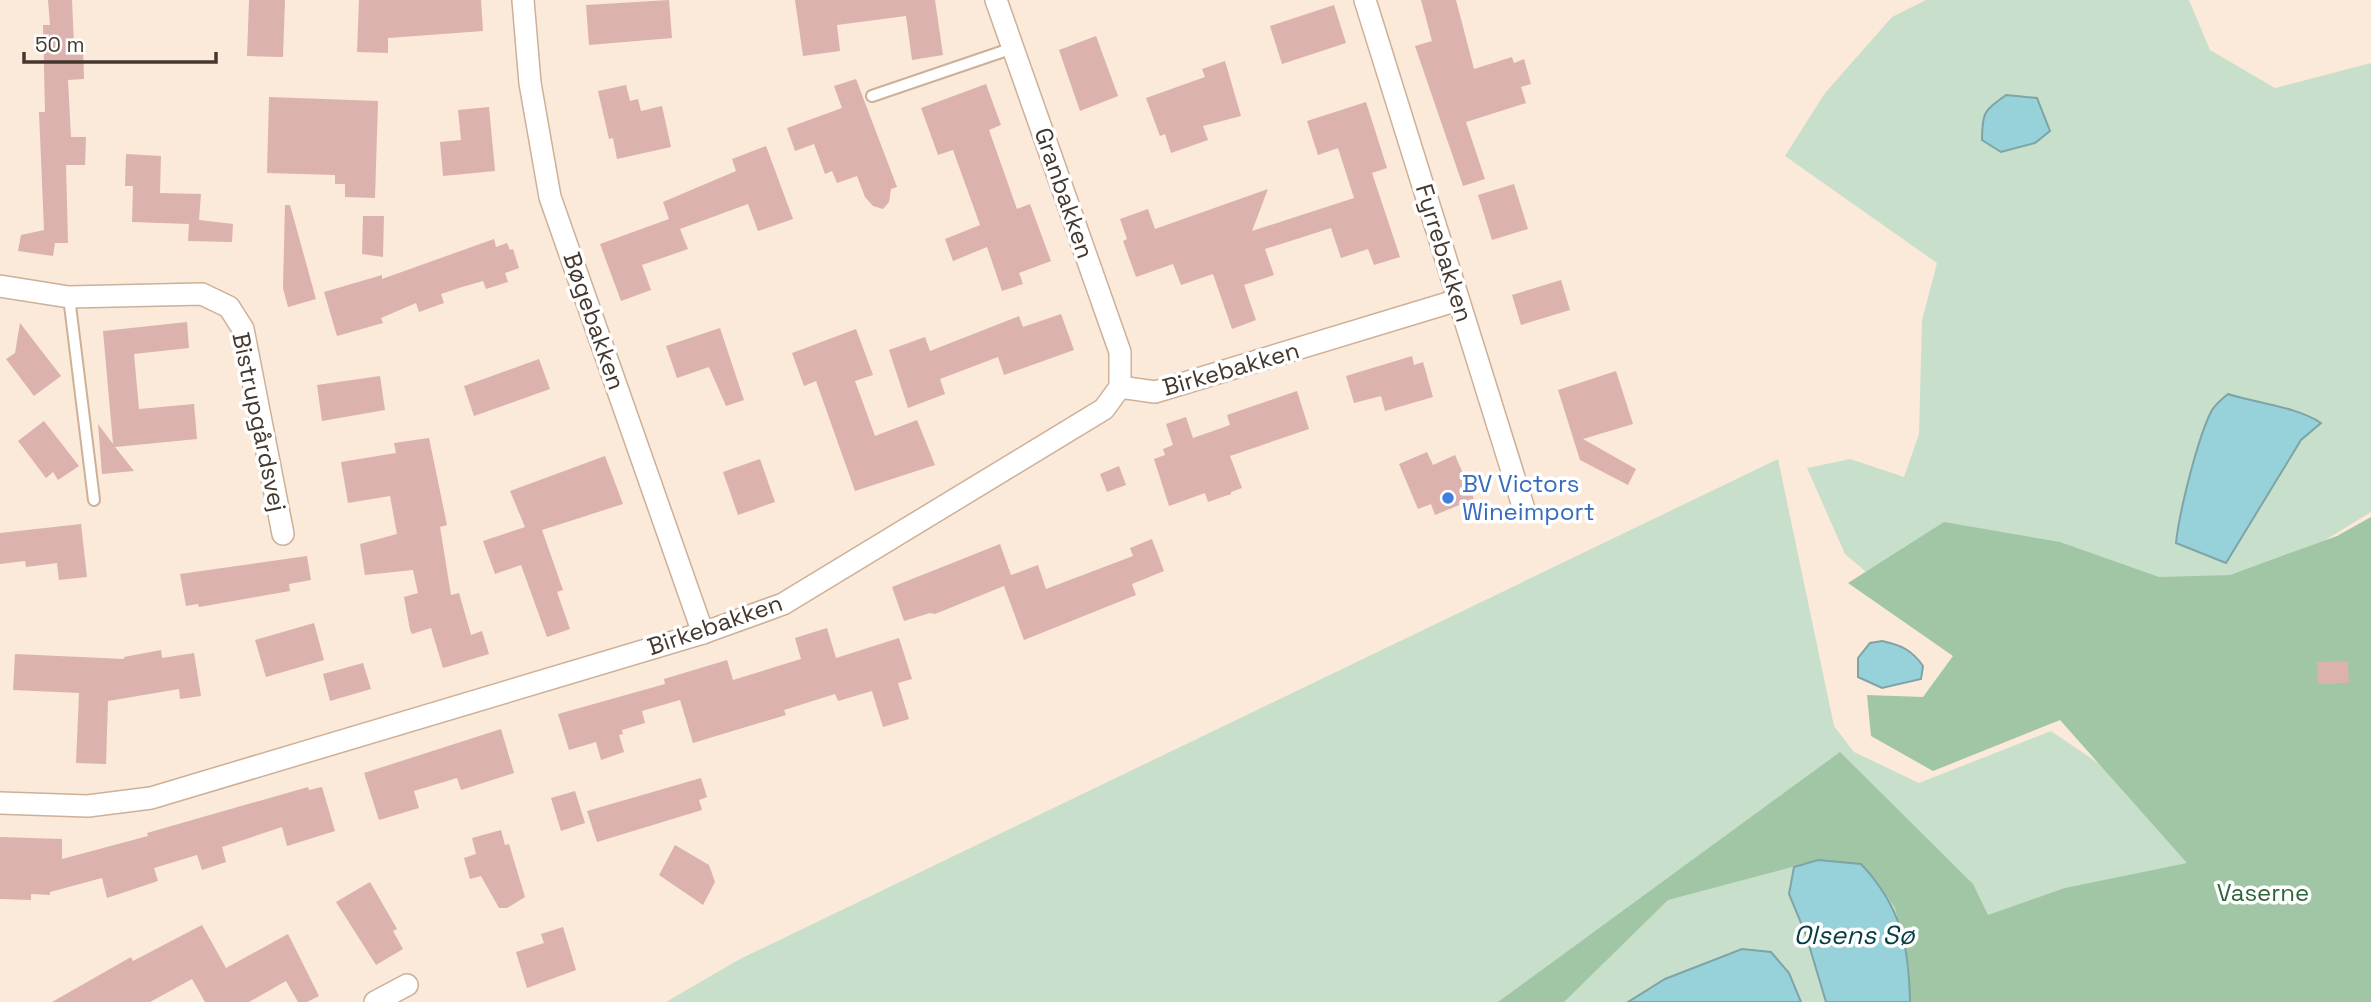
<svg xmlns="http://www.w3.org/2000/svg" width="2371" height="1002" font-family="'Space Grotesk',sans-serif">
<rect width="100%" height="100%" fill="#fbe9d9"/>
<g fill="#c8e0cb" fill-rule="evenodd">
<path d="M1926,0H2189L2210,50L2275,88L2371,63V512L2164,639L1939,634L1845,554L1807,468L1850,459L1904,477L1919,434L1922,320L1937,263L1785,156L1825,93L1892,17ZM2228,394L2321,423L2301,440L2238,545L2176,543C2180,490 2201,439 2228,394Z"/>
<path d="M1778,459L1834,726L1854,752L1919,783L2051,731L2163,807L2371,1002H666L740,959Z"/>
</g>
<path fill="#a0c6a5" d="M2371,517V1002H1910L1909,967L1895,908L1877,881L1818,860L1668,900L1564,1002H1498L1840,752L1973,884L1988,915L2065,888L2187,863L2060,720L1933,771L1871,736L1867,695L1923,697L1953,656L1848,583L1944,522L2060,542L2159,577L2230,575L2337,536Z"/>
<g fill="#97d2da" stroke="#7ea4a6" stroke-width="2">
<path d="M2006,95L2037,98L2050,131L2035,143L2001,152L1982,140C1982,112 1984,111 2006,95Z"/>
<path d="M2228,394C2256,403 2298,407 2321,423L2301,440L2226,563L2176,543C2179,513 2198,436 2212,410C2216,404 2223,398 2228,394Z"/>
<path d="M1882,641C1901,645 1912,650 1923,666L1921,679L1882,688L1858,677V658L1870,643Z"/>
<path d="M1818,860L1861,864C1901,906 1909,946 1910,1002H1826L1806,935L1789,894L1794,867Z"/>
<path d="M1742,949L1771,952L1789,973L1801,1002H1628L1665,979Z"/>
</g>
<g fill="#dbb2ae">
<path d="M48,0H72L74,46H83L84,79L68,80L71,137H86L85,165H66L68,243H55L53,256L18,251L21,235L44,230L39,112H45L43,25H50Z"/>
<path d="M249,0H285L283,57L247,56Z"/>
<path d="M359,0H481L483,31L388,38V53L357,52Z"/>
<path d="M669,0L672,38L589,45L586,5Z"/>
<path d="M795,0H935L943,55L912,60L906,16L837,25L840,51L803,56Z"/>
<path d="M1421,0H1456L1474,69L1512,57L1514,63L1524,59L1531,84L1521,87L1526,103L1466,122L1485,179L1463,186L1415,46L1432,41Z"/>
<path d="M1334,5L1346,43L1282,64L1270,26Z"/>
<path d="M1096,36L1118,96L1080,111L1059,50Z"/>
<path d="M1225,61L1241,116L1203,126L1208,140L1171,153L1165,134L1160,136L1146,98L1205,77L1202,69Z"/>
<path d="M856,79L897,187L891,189L889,202L883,209L873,206L865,197L857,176L837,183L832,171L825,174L814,144L795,151L787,128L842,108L834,86Z"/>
<path d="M986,84L1001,125L989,130L1017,209L1030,204L1051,261L1019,273L1023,284L1002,291L987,247L953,261L945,239L980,225L953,150L938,155L921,108Z"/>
<path d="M626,85L630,101L638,99L641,111L662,106L671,147L617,159L613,138L609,139L598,91Z"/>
<path d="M269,97L378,101L375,198L345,197V184H335V175L267,173Z"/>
<path d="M1366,102L1387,168L1372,173L1400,257L1374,265L1368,249L1341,258L1331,228L1265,249L1274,275L1244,285L1256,320L1232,329L1213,274L1181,285L1173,264L1136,277L1123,241L1127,239L1120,219L1148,209L1155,229L1268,189L1252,231L1354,198L1338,148L1318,155L1307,121Z"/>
<path d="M489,107L495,171L443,176L440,142L461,140L458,110Z"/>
<path d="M766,146L793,219L758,231L748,204L680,229L688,249L642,265L651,290L621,301L600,244L669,219L663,202L736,171L732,159Z"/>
<path d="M126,154L161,156L160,193L201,194L199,220L233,224L232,242L188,241L189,224L132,222L133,186H125Z"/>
<path d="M1514,184L1528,229L1492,240L1478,195Z"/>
<path d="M285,205H290L316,299L288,307L283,288Z"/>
<path d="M363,216H384L383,257L362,254Z"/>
<path d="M494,239L496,247L507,243L510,250L513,249L519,268L505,273L508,282L486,289L483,281L462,287L441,294L444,303L419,312L416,303L381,318L383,323L337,336L324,292L382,275V279Z"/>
<path d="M1561,280L1570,310L1521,325L1512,295Z"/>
<path d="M1061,314L1074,350L1004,375L998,357L940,379L945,394L908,408L889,350L925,337L930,351L1019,316L1023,327Z"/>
<path d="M187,322L189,348L134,354L139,409L194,404L197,439L115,447L134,471L102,474L98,424L113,444L103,331Z"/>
<path d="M20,323L61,376L34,396L6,359L15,353Z"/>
<path d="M720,328L744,400L726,406L709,367L677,378L666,346Z"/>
<path d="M856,329L873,375L855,381L875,436L917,420L935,465L855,491L816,381L804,386L792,353Z"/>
<path d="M1412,356L1414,365L1423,362L1433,397L1385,411L1381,396L1354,403L1346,376Z"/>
<path d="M539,359L550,389L474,416L464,386Z"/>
<path d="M1616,371L1633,424L1583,439L1636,469L1628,485L1580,460L1558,390Z"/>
<path d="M380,376L385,410L322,421L317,385Z"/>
<path d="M1297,391L1309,429L1230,456L1242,488L1231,492V494L1208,502L1205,493L1169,506L1154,459L1165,455L1163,449L1173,445L1166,424L1186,417L1193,438L1230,425L1227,415Z"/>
<path d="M44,421L79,466L58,480L53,472L46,478L18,441Z"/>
<path d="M429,438L447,525L440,527L451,595L459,593L471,635L482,631L489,654L443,668L431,628L412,634L410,630L404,597L418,593L413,570L365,575L360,544L397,534L390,496L348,503L341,462L396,453L394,443Z"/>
<path d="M1427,452L1433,465L1455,455L1474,499L1435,515L1431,504L1418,509L1399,464Z"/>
<path d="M605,456L623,504L542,530L563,590L557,592L570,629L547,637L521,565L495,574L483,541L525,527L510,491Z"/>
<path d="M760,459L775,502L738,515L723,472Z"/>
<path d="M1119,466L1126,485L1107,492L1100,474Z"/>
<path d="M81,524L87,577L59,580L57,563L26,567L25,561L0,564V533Z"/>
<path d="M1152,539L1164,571L1132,584L1136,595L1024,640L1004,586L935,614L930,613L904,621L892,587L1000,544L1011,575L1038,565L1046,589L1133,556L1130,548Z"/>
<path d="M307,556L311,580L289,584L290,591L199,607L198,604L186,606L180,574Z"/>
<path d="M314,623L324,660L266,677L255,640Z"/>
<path d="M827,628L836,658L899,638L912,679L898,683L909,719L883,727L872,691L838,701L835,694L784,710L786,715L693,743L680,700L642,711L645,723L622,730L623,734L619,735L624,752L601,760L596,742L569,750L558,714L665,684L664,679L727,660L733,680L801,659L795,638Z"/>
<path d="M161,650L162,658L194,653L201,696L180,699L179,689L108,701L106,764L76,763L79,693L13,690L15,654L124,659V657Z"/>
<path d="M2348,661L2349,683L2318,684L2317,662Z"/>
<path d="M363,663L371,689L330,701L323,674Z"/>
<path d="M501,729L514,773L461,790L457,778L414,791L419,808L379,820L364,773Z"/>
<path d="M701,778L707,797L699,800L702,810L597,842L587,811Z"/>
<path d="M308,787L309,790L322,787L335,831L287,846L282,827L222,847L226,862L202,870L197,855L154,868L158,881L107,898L102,878L50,892V895L31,894V900L0,899V837L62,839V859L148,836L147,833Z"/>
<path d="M575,791L585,823L561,831L551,798Z"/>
<path d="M501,830L505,845L509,844L525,897L507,908H499L481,876L470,879L464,858L476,854L472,838Z"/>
<path d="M675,845L709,865L715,882L703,905L659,875Z"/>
<path d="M370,882L397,929L393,931L403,949L376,965L336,902Z"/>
<path d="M202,925L226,968L288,934L319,996L307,1002H298L286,981L249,1002H205L192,979L150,1002H52L131,957L133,961Z"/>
<path d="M563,927L576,970L527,988L516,952L544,943L541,934Z"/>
</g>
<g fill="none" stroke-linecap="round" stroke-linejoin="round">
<defs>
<g id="service">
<path d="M872,96L1013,48"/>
<path d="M69,297L94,500"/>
</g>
<g id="minor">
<path d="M523,0L530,83L550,197L703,633"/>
<path d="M996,0L1120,352V387"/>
<path d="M1365,0L1523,506"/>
<path d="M0,286L69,297L202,294L229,307L243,329L283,534"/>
<path d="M0,803L88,806L151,798L703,633L783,604L1104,409L1120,387L1155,392L1458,300"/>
<path d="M375,1002L407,985"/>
</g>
</defs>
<use href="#service" stroke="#cdb097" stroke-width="14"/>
<use href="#minor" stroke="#cdb097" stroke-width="24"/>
<use href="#service" stroke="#fff" stroke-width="10"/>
<use href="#minor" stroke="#fff" stroke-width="21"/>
</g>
<circle fill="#3f7fe0" stroke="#fff" stroke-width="2.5" cx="1448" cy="498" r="7"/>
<g text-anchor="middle" stroke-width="7" stroke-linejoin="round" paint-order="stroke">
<g font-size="24" fill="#44382e" stroke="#fff">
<text transform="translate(1064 193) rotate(71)" y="8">Granbakken</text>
<text transform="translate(1444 253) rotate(73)" y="8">Fyrrebakken</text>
<text transform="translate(594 321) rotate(71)" y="8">Bøgebakken</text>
<text transform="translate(1231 369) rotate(-16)" y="8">Birkebakken</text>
<text transform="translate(259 422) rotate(78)" y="8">Bistrupgårdsvej</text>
<text transform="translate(715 625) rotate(-19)" y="8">Birkebakken</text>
</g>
<g font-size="24" fill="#366cbe" stroke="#fff" text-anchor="start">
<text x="1462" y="492">BV Victors<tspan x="1462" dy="28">Wineimport</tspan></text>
</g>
<g font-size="24" fill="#2e6439" stroke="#fff">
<text x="2263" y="901">Vaserne</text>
</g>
<g font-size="26" font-style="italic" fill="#043d44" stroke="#fff">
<text x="1854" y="944">Olsens Sø</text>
</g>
</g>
<path d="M24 52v10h192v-10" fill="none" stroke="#44382e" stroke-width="3.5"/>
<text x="35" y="52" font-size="21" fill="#44382e" stroke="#ffffff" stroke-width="5" paint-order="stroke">50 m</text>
</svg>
